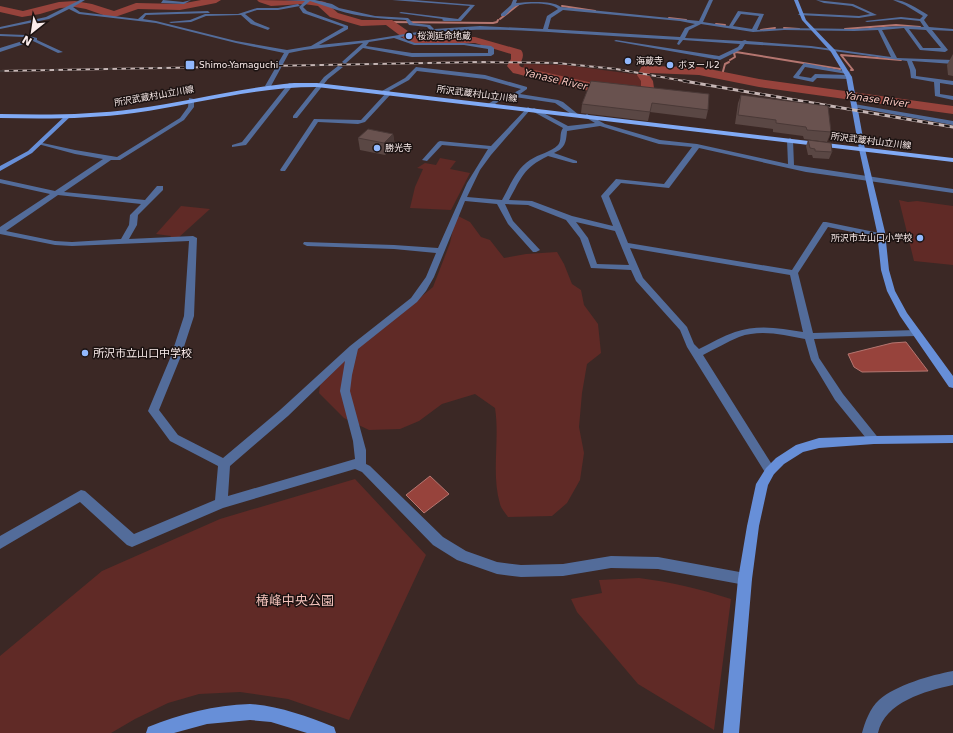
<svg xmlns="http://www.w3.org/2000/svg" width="953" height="733" font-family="'DejaVu Sans','Noto Sans JP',sans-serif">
<rect width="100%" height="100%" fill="#3b2825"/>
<g fill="#602a26">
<path d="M524,64L565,65L633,74L640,75L644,87L596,86L528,71L523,68Z"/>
<path d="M440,158L456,161L450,169L470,173L451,210L410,208L415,187L423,169L417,168L425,163L436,165Z"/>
<path d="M899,200L908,202L917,201L953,206V265L914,261Z"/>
<path d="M181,206L210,209L178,238L169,239L171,236L156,234Z"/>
<path d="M456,215L470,222L481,237L490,240L504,258L526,254L557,252L564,264L572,284L581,290L584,305L598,324L601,353L587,364L582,393L579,427L584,453L580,480L567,503L552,516L508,517C505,513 501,508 500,504C491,473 500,440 495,408L475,394L442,404L419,421L400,429L369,430L344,418L319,393L321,378L433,287L450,243Z"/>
<path d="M355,479L426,555L349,720L288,699L240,692L199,694L168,703L135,719L111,733H0V656L102,571L220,519Z"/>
<path d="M639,578C671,582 700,589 731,599L714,730L638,684L577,612L571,599L602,593L599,580Z"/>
</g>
<g fill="#97433c" stroke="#b57670">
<path d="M906,342L928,371L862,372L854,367L848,354L892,343Z"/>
<path d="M430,476L449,494L424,513L406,495Z"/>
</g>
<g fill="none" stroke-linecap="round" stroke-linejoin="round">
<g stroke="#b57670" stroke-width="2">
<path d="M562,6L595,11"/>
<path d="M669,18L686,20"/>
<path d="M500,19L519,4"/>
<path d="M388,22L493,23L497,22L498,20"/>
<path d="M716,24L725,25"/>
<path d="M784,28L799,29"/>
<path d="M845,29L896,25L920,27"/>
<path d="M761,30L775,28"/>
<path d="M730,60L735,57L734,53L736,52L840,69"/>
<path d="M851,70H853L841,55L901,60"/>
<path d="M722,75L725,64L729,62"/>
</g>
<g fill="#97433c" fill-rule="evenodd">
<path d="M201,0H221L216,3L180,10L138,9L115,17L106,16L86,9L75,7L60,8L40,14L22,17L0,12V6L23,11L59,2L75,1L92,4L114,11L136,3L180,4Z"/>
<path d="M257,0L321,1L325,2L338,13L362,20H392L418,38L475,37L521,50C525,55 522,60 519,65L521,67L593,83L641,88V81L637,75L642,66L699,67L759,79L953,106V114L759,87L699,75L650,73L649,75L653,81L654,88L651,94C617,102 547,81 513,73L507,66L511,59V54L475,43L416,44L406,40L386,25L361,26L330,17L318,6L304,4L271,6L259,2Z"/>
</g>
<g fill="#536c9a" fill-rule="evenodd">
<path d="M80,0H85L73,7L80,12L138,19L145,13L208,11L210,13L146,15L143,19L156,21L236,41L287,50L311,46L344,27L303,13L299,7L305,1L284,0H315L332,4L339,8L375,16L408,18L413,23L430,25L434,29L480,26L543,29L547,16L558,9C552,2 522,2 514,7C511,9 508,13 505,16H501V14L511,5L513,0H517L516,3C528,2 552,0 561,7L699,21L709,0H713L703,22L729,26L738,11L764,14L757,30C789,27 821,29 853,29C877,28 900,25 924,27L920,21L901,19L867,22L865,21L901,17L920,19L923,16L905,5L893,0C906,0 916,8 928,15L924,20L929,27L953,29V31L932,30L948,50L945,52L920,50L904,28L882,30L897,58L953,60V64L912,61L916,70V76L953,81V85L940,83V94L953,96V100L935,96L934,82L911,78L910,70L907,61L811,48L745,44L742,49L720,60L614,41L616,40L719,56L738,47L740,44L683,40L679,45L677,44L679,40C640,38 602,35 563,33C508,29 455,27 400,37L415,43H464L491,46L494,48V54L491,56L412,57L363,48L345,64L342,62L343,61L363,43L304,50L289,53L271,86L268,88L265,86L284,53L236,43L156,23L79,14L69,9L49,19L0,29V27L46,17ZM310,1C319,4 328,7 337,10C359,17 383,19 406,20L409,25L427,27L430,30L368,40L319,45L348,29V26L307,11L303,7ZM563,10L680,21L695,24L685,28L680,37L548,29L551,18ZM741,14L759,16L752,29L733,26ZM701,24L753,32L784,30L854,31L878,30L891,57L811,46L747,41L745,40L742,41L685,38L689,30ZM909,29L926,30L941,48H923ZM394,38L414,45H464L488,49V53H412L366,46L369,42Z"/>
<path d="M163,0L183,2L191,0L184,4L161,3Z"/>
<path d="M392,0H414L475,5L461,21H444L442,20L443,19L399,13L401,12L458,19L470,6Z"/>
<path d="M816,0L853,4L877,15L859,18L798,15L800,13L859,16L870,14L852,6L824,3Z"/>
<path d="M298,4L300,6L278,10H257L245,14L255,22L270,28L268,30L251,24L241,15L206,16L191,22L171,23L169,22L190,20L205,14H238L257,8H278Z"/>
<path d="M0,34L25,35L37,38V40L63,52L58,53L33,41L0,52V48L29,39L24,37L0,36Z"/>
<path d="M804,63L850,72L847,74L805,67L799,76L811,78L815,74L849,75L852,77L849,79L817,78L813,82L794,78L793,77Z"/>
<path d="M338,66L343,67L328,79L297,118H293V116L324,77Z"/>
<path d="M416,67L485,75L527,87V89L520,94L558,100L563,102L579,115L574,116L555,103L515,97L498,102L492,106H488V104C498,97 510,96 521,89L485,79L417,71L409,80L389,91L392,93L391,94L365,122L358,124L318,122L285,171H281L280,170L314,119L361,120L386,93H382V91L405,78Z"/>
<path d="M289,83L294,84L246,145L232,147V145L242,142Z"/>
<path d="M189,98L194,99V107L184,120L120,160H111L64,192L145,200L157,186H163V190L138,215L137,225L129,239L193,236L197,238L194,316L181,356L159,410L178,435L223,458L280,410L350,346L411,298L426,277L436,253L394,249L307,246L303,244L304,242L394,245L438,248L467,183L488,149L442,145L427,161L422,160L438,142L440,141L491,146L528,107L531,109L530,110L491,155L480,170L467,197L502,200C510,186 516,169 530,160C539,154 551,152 558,145C562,141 559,133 563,128L532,111L531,110L534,108L568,126L595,123L585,117L584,116L587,114L605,124L660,140L697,144L788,164L787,140L790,138L793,140L794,165L953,189V193L806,172L699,148L669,188L621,183L609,196L628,243L792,270L823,222H826L884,234L885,236L881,238L828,227L798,273L813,333L916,330L921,333L916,336L814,339L819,358L843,394L880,440L878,443L874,444L870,443L835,400L811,360L805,339C783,335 761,329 739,337C727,342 715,349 703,355L776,471L774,474L770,476L766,474L687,347L680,330L636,281L631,270L591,268L580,238L566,220L528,205L505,204L513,221L540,250L536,252H533L508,224L497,204L465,201L434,277L426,291L417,302L358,349L352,375L350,391L366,450V464L370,466L443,537L466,551L497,562L521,565L563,564L611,556L658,557L745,573L750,574L752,579L750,584L745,585L658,569L611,568L563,576L521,577L497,574L457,560L433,545L362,472L355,469L223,508L132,547L127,545L80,502L0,549V536L81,490L85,491L134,534L215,500L218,466L170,441L148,411L171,356L184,316L189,241L72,246L55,245L0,234V227L50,194L0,183V179L55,191L103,159L75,154L38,144V142L75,150L117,157L180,118L188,107ZM600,126L659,144L692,147L664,184L616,179L601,196L613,226L572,216L532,201L509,200C522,177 523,168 548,156L573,163H577V161L554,153C565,148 566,143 567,131ZM58,195L141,204L130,215L129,225L121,239L72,242L55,241L6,231ZM576,222L615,231L629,265L597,264L588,238ZM630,248L790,275L803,332C780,328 758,324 735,332C723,336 711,343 699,349L694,344L687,327L643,278ZM345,361L340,391L353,441L355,459L228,496L230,466L288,416Z"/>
<path d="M854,104L953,121V125L852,107V105Z"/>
<path d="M953,671V685C925,691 885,702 878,733H862C865,722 870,708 879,700C896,685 931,675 953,671Z"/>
</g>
<g fill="#678fd8" fill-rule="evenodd">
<path d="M794,0H798L806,20L835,50L852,77L865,149L885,232L889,270L895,291L907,313L953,376V388L949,387L900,316L887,291L881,270L877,232L859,149L846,77L831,52L802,20Z"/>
<path d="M66,115L71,116L32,153L0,171V166L28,151Z"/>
<path d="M953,435V443L874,444L819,448L803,452L784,464L774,474L768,485L759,526L752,579L739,733H723L738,579L747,526L756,484L766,468L776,458L796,445L819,438L874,436Z"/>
<path d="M250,704C279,706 306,716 334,727L336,733H307L271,722L250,720L207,724L174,733H146L148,727C181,714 214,705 250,704Z"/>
</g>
<path fill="#81aaf5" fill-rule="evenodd" d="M294,83H317L953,158V162L317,87C254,87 196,104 134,113C89,119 45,119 0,118V114C45,115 90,115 134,109C188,102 239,88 294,83Z"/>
<defs>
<path id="rail-far1" d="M0,71L480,62L557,63L616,69L690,82"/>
<path id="rail" d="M684,81L953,127"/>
</defs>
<use href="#rail-far1" stroke="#c6b6b5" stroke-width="2"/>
<use href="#rail" stroke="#c6b6b5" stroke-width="3"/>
<use href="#rail-far1" stroke="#1c1312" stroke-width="1.5" stroke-dasharray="4.5" stroke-linecap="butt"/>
<use href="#rail" stroke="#1c1312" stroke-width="2" stroke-dasharray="5.5" stroke-linecap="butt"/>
</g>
<g fill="#5a4744">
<path d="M953,54V76L948,75L947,65Z"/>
<path d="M591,81L708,110L706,119L650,112L648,121L581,113L582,104Z"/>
<path d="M741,95L831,132L827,142L804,139L803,136L773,132V129L735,124L738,103Z"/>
<path d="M393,134L395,146L385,155L360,150L358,138Z"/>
<path d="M808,140L832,152L829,159L813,158L812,155H808L806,146Z"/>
</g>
<path fill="#4a3937" d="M393,134L395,146L385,155L384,143Z"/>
<g fill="#69524f" stroke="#4a3937">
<path d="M591,81L709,94L708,110L652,103L650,112L582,104Z"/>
<path d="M741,95L828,106L831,132L807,130L806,127L776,123V120L738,115Z"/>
<path d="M368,129L393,134L384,143L358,138Z"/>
<path d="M808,140L831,143L832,152L815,151V149L810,148Z"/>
</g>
<g fill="#91b8fd" stroke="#1c1312" stroke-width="1.5">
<circle cx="409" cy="36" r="4"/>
<circle cx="628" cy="61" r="4"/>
<rect x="185" y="60" width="10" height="10" rx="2"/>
<circle cx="670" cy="65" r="4"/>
<circle cx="377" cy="148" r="4"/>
<circle cx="920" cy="238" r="4"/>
<circle cx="85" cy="353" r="4"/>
</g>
<g text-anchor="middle" stroke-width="3" stroke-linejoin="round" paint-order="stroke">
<g font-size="9" fill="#faeceb" stroke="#1c1312" text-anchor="start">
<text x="417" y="39">桜渕延命地蔵</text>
<text x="636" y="64">海蔵寺</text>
<text x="199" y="68">Shimo-Yamaguchi</text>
<text x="678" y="68">ボヌール2</text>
<text x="385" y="151">勝光寺</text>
<text x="912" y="241" text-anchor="end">所沢市立山口小学校</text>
</g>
<g font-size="9" fill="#faeceb" stroke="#1c1312">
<text transform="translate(477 94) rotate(7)" y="3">所沢武蔵村山立川線</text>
<text transform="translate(154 96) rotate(-10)" y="3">所沢武蔵村山立川線</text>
<text transform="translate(871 141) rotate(7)" y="3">所沢武蔵村山立川線</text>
</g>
<g font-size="10" font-style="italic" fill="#f5c4bd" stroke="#1c1312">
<text transform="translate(556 79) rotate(13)" y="4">Yanase River</text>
<text transform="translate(877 99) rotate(8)" y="4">Yanase River</text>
</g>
<g font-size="11" fill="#faeceb" stroke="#1c1312" text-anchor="start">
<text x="93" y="357">所沢市立山口中学校</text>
</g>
<g font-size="13" fill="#f2c1ba" stroke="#1c1312">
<text x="295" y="605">椿峰中央公園</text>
</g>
</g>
<g transform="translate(32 32) rotate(210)" stroke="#1c1312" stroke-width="3" paint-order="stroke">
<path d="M0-3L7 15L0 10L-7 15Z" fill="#faeceb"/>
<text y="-6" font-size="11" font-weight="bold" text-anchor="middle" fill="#faeceb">N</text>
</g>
</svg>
